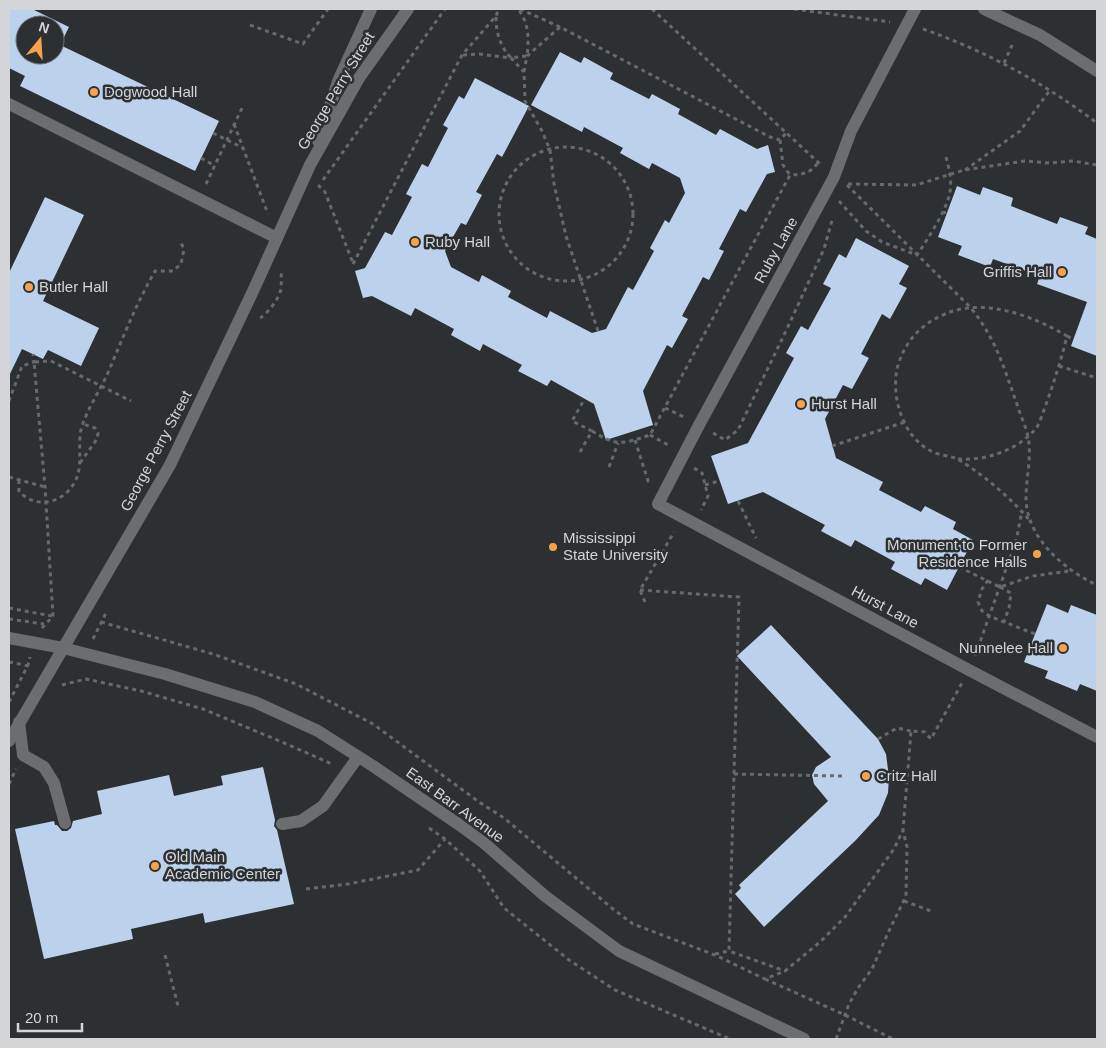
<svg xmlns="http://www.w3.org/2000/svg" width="1106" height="1048" font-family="Arial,sans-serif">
<rect width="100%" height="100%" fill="#2d3033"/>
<g fill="#bcd1eb" fill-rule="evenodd">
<path d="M9,9H32L69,27L60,45L219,121L195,171L20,86L25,76L9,68ZM25,25H55V55H25Z"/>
<path d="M560,52L581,63L584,57L613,73L610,79L649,99L652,94L680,109L678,114L716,135L720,129L757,149L768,145L775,172L767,174L746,212L740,209L719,249L724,251L709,280L703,277L682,316L688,319L672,348L667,345L643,391L653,425L606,440L594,404L551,380L547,386L518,371L522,365L483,344L480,351L451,335L454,329L415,308L411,316L372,296L363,298L355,271L365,268L385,232L392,235L412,197L406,194L422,164L428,167L448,128L443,125L459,96L464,99L475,78L529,106L502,157L497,154L476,192L482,195L466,225L461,223L445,251L451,267L479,282L482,275L511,291L508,297L547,318L550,311L592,333L606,329L628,287L633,290L654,251L650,248L665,220L669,223L685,193L680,178L652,163L649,169L620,153L623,148L584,127L582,132L531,105Z"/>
<path d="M957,186L980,195L983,187L1013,198L1011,206L1057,224L1060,217L1088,227L1085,234L1097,239V356L1071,346L1087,302L1037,284L1040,276L993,259L990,267L958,255L962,246L938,237Z"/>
<path d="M45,197L84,215L43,301L99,328L81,366L48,350L43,359L22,349L9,376V273Z"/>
<path d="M856,238L909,266L899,284L907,288L890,319L882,314L861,354L869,358L852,389L843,385L825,419L836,458L883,482L879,490L921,512L925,506L956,522L953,529L973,540L947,590L925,578L921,585L891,569L895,562L855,540L851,547L821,531L825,525L763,492L728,504L711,456L748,443L794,358L786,353L801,326L808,330L831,288L823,284L839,254L846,258Z"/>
<path d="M1047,604L1068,613L1071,605L1097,615V691L1080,684L1077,691L1045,678L1048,671L1024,662Z"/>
<path d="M771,625L878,739L886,754L889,777L888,793L879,815L855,841L764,927L735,894L741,888L739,885L828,801L814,784L812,775L816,767L831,757L737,656Z"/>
<path d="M263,767L275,820L274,826L277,830L294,904L205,923L203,913L131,929L133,939L44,959L15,829L54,821L55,825H57L62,831H67L71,828L73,821L102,814L97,791L169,775L174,796L223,785L221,776Z"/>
</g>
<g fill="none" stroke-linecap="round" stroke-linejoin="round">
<g stroke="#676a6d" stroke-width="3" stroke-dasharray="4 4" stroke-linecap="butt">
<path d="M520,9L560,27"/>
<path d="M652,9L820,164"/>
<path d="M794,9L890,22"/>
<path d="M496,17C496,33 500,46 511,58L527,56C529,39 529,23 518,9"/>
<path d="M250,25L303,44L328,9"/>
<path d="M923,29C986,51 1044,83 1097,123"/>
<path d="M463,55L479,54L511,58L524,72"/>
<path d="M1004,63L1014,41"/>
<path d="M234,124L268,214"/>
<path d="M213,133L243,148"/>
<path d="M780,140L783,165L790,175"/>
<circle cx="566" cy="214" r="67"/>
<path d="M201,158L215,166"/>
<path d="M965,170L1020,131L1050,90"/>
<path d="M323,180L445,9"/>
<path d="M206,184L243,106"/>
<path d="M848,184L916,185L964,170L1025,161L1049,163L1073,161L1097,165"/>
<path d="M318,185L325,192L353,263"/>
<path d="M847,185L971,308C997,341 1003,366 1017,404C1020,415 1026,426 1028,437C1032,456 1026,478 1026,498C1026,537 1064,570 1097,585"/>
<path d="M839,201L866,231L882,242L917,255C927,240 947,210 950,192C952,180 949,168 946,157"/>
<path d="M942,213L947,212"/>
<path d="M353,264L462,55L496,16L499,9"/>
<path d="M260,318C268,313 279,299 281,289C282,283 280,278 282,272"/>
<path d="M598,331L566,236L554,184L550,150L542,131L525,101L524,72L527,56L560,27L770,137L780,140L786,133"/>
<path d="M1067,336L1073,339"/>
<path d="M1059,366L1097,378"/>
<path d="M9,401L22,366L34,362L33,354"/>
<path d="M665,408L686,418"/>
<path d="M592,431C618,447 622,444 650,435L790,175C804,174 809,174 818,163"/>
<path d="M713,433L725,440L738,430L785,333L824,249L833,217"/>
<path d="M650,435L670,446"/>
<path d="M635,440L648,481L651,479"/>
<path d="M832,446L905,422"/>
<path d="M580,452L592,431L572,421L584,400"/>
<path d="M958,459C986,461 1019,450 1037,427C1040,422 1042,415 1044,410C1053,385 1061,361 1067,336C1033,316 984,297 945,314C923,323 907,339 899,362C889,391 901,436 931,451C939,456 951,455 959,460C984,475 1013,500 1031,522"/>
<path d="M80,463L97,439L98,433L95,428L83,424"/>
<path d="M609,467L618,443"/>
<path d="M694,468L702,473L708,496L701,510"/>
<path d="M9,477L45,487"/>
<path d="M19,480V491C34,509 61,504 73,485C85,467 76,445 82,426C88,408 99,392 107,375C122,340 136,304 155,271H173L181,264L184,249L180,241"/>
<path d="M705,485L719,481"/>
<path d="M738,501L756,538"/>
<path d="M959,567L1000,587L1033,576L1069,571"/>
<path d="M988,580L982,589L978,602L982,611L989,616L1035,634"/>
<path d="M1000,587L1011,593L1009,608L1004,622"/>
<path d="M640,590L739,597L729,951L785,971"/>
<path d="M645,602L640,590L674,532"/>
<path d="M9,608L52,616"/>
<path d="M9,619L44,624"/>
<path d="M101,622L213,654L296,684L373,724L479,802L504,818L613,909L633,924L715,955L765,979L785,971L820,942L845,917L894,849L903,830L911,731L925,732L931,739L962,683"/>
<path d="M42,628L53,616L45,487L34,362L51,361L131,401"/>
<path d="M93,639L107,611"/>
<path d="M975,656L1016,541L1022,511"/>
<path d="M9,662L29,666"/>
<path d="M62,685L86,679L141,691L203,709L282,742L332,764"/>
<path d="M9,702L28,665L30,657"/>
<path d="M878,739L897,728L911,731"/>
<path d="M734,774L842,776"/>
<path d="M889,777L908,775"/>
<path d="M9,784L16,769"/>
<path d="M429,828L445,839L480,871L504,908L569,960L615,990L730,1039"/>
<path d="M306,889L348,884L418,870L445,839"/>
<path d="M904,901L931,911"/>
<path d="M715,954L729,951"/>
<path d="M165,955L178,1006"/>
<path d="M765,979L845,1015L893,1039"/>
<path d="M836,1039L849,1004L858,988L872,969L887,935L906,896L907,847L903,831"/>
</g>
<g stroke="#6b6d6f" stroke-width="12">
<path d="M915,9L851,131L834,177L699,425L658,504L969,670L1097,737"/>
<path d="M984,9L1040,35L1097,71"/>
<path d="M9,104L277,238"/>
<path d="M318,141L339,79L371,9"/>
<path d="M9,638L63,648L165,674L255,702L318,731L373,766L461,826L484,843L545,896L619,951L804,1039"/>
<path d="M19,722L23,755L44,767L54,783L65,823"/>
<path d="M9,741L170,465L254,289L310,165L359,78L408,9"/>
<path d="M282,824L301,821L323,806L358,757"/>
</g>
</g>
<g fill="#f8a14b" stroke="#2d3033" stroke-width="2">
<circle cx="94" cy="92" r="5"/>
<circle cx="415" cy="242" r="5"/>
<circle cx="1062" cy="272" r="5"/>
<circle cx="29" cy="287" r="5"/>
<circle cx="801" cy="404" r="5"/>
<circle cx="553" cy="547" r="5"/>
<circle cx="1037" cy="554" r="5"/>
<circle cx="1063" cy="648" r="5"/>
<circle cx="866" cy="776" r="5"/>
<circle cx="155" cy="866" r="5"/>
</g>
<g text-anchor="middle" stroke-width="5" stroke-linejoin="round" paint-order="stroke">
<g font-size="15" fill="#d3d5d8" stroke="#2d3033">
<text transform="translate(336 91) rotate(-59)" y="5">George Perry Street</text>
<text transform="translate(776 250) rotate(-61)" y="5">Ruby Lane</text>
<text transform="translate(156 451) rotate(-62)" y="5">George Perry Street</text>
<text transform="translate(885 607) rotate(28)" y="5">Hurst Lane</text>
<text transform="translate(455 805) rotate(36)" y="5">East Barr Avenue</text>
</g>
<g font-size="15" fill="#d3d5d8" stroke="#2d3033" text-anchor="start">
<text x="104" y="97">Dogwood Hall</text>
<text x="425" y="247">Ruby Hall</text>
<text x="1052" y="277" text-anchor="end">Griffis Hall</text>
<text x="39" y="292">Butler Hall</text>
<text x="811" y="409">Hurst Hall</text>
<text x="563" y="543">Mississippi<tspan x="563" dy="17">State University</tspan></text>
<text x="1027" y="550" text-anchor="end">Monument to Former<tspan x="1027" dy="17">Residence Halls</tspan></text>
<text x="1053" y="653" text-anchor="end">Nunnelee Hall</text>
<text x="876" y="781">Critz Hall</text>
<text x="165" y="862">Old Main<tspan x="165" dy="17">Academic Center</tspan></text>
</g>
</g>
<rect width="1106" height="1048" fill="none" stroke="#d3d5d8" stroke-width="20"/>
<g transform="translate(40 40) rotate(18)"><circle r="24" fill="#2d3033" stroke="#6f7275"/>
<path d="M0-4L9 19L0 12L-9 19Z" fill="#f8a14b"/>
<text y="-8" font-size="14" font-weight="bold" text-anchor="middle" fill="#d3d5d8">N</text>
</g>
<path d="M18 1023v8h64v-8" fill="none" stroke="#d3d5d8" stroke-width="2.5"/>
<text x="25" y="1023" font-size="15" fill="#d3d5d8" stroke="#2d3033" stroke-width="4" paint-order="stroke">20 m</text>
</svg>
